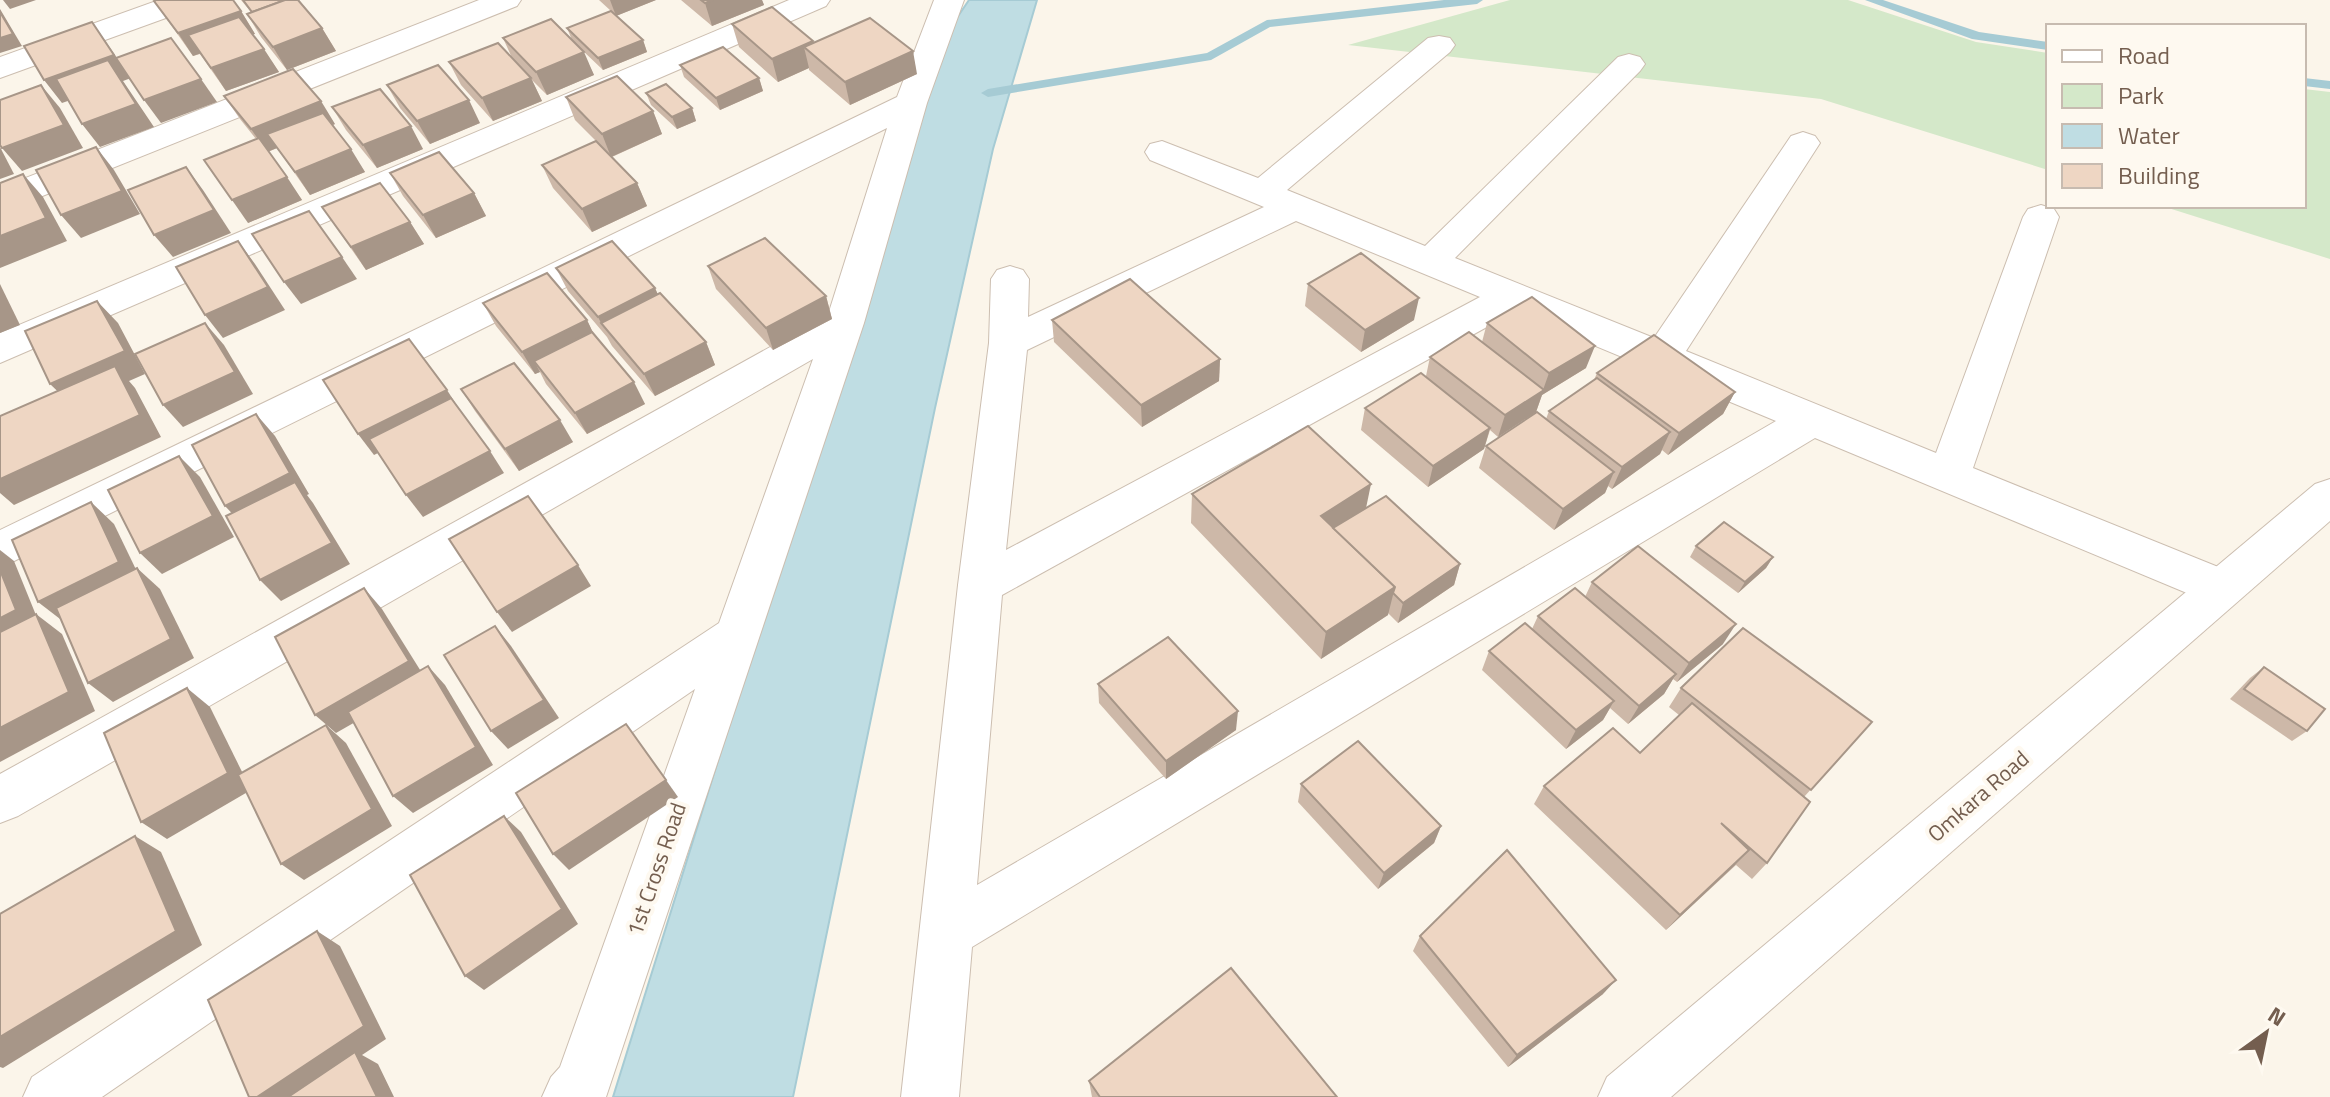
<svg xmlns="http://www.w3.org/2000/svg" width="2330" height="1097" font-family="'Titillium Web',sans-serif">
<rect width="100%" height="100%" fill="#fbf5ea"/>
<g fill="#d4e8c9">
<path d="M1510,0H1848L1976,42L2048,53V170L1821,99L1348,45Z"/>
<path d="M2304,89L2330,92V259L2162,206H2304Z"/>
</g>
<path fill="#bfdde3" stroke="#a6cbd4" stroke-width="2" d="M969,0H1037L993,149L935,408L793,1097H613L944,37Z"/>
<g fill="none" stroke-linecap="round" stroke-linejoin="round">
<g fill="#a6cbd4" fill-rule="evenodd">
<path d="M1444,0H1483L1477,4L1270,27L1211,60L988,97L981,93L988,89L1207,53L1267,20Z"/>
<path d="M1865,0H1883L1979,32L2048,42V50L1972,39Z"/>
<path d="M2304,78L2330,81V89L2304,86Z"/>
</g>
<defs>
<g id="minor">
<path d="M159,0H203L199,6L0,78V57Z"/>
<path d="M479,0H521L517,6L0,213V188Z"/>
<path d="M789,0H830L826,6L0,363V333Z"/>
<path d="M934,0H964L927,103L864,323L606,1097H542L551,1077L560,1067L695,689L102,1097H23L32,1077L719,623L813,359L18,816L0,823V774L828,315L887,128L0,568V530L897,97Z"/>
<path d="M1439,36L1450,38L1455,45L1450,52L1287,190L1425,246L1618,57L1629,54L1640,57L1645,64L1640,71L1455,258L1654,338L1791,136L1803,132L1815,136L1820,143L1686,351L1936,453L2023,217L2028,209L2041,205L2054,209L2059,217L1973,468L2238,575L2244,588L2238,601L2222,607L2206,601L1815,438L972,947L959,1097H901L958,585L989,343L991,279L997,270L1010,266L1023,270L1029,279L1028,317L1264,207L1150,160L1145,152L1150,144L1162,141L1258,178L1428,38ZM1296,221L1480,297L1006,550L1027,350ZM1514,312L1776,421L977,885L1002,595Z"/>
</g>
<path id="tertiary" d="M2330,479V521L1671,1097H1598L1607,1077L2315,484Z"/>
</defs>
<use href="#minor" stroke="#ccbeb0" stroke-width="2"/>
<use href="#tertiary" stroke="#ccbeb0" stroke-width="2"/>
<use href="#minor" fill="#fff" fill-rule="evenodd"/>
<use href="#tertiary" fill="#fff" fill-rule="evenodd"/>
</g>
<g fill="#cdb8a8">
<path d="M241,0H299L322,28L336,51L287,70L261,37L247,14L251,12Z"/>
<path d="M599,0H656L616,16L643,40L647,52L603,70L581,49L594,75L547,95L532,80L542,101L493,121L461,85L449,62L512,58L503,38L572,40L567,28L611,11Z"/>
<path d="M681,0H762L764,5L712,26Z"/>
<path d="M154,1L241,11L255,34H253L279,72L226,91L200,54L193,56Z"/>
<path d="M732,24L814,43L917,74L850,105L809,70V68L778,82L739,47Z"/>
<path d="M680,65L759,78L763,91L720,110L684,77Z"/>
<path d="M387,85L480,123L430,144L400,108Z"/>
<path d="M646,93L692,108L696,121L677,129L651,105Z"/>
<path d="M224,96L335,124L333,125L365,172L310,195L277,148L268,152L302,200L248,223L256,139L240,119Z"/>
<path d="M566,97L653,111L662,134L612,157L637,183L647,206L592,232L553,188L542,165L596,141L575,120Z"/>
<path d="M332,107L423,149L377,168L346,130Z"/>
<path d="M390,173L474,193L486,216L436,238L403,196Z"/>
<path d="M322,207L410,222L424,244L366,270Z"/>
<path d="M708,266L826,296L832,319L773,350L716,289Z"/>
<path d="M556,268L655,288L658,295L706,342L715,365L655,396L612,346L607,337L568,291Z"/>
<path d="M1308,284L1414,320L1361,352L1305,306Z"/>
<path d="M483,303L587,320L593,333L645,404L587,434L546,384L540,372L535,374L496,326Z"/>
<path d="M1052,320L1220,359L1219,381L1142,427L1054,342Z"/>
<path d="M1487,323L1586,368L1542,395L1536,412L1498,437L1490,430L1484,449L1428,487L1361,430L1365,408L1426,376L1430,357L1482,342Z"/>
<path d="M1597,373L1735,392L1723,414L1668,455L1662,450L1660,454L1612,489L1608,486L1605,493L1554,530L1479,468L1486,446L1546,419L1549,411L1594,380Z"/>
<path d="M461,389L573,442L519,471L475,411Z"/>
<path d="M1192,494L1460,564L1454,585L1398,623L1388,613V615L1321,659L1191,523Z"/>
<path d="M1696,546L1773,557L1766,568L1738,593L1690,557Z"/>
<path d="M1592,582L1723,644L1677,682L1673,679L1664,694L1628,724L1610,708L1603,720L1566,749L1482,670L1489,651L1532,629L1538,616L1585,597Z"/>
<path d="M2264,667L2307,731L2292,741L2230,699L2250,678Z"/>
<path d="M1098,684L1236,730L1166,779L1099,703Z"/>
<path d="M1681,688L1872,722L1804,797L1767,863L1752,879L1736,865L1666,930L1534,804L1544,786L1640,753L1679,715L1669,707Z"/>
<path d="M1301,784L1441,826L1434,843L1378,889L1298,802Z"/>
<path d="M1420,936L1603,994L1508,1067L1413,951Z"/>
<path d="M1089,1081L1337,1097H1092Z"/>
</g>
<g fill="#a79688">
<path d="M3,0H36L10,9Z"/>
<path d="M610,0H656L616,16Z"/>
<path d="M713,0H762L764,5L712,26L705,3Z"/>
<path d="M0,9L22,46L0,53Z"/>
<path d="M241,11L255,34L193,56L178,33Z"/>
<path d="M92,22L131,78L123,81L154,127L100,147L82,124L122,82L62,103L44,80Z"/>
<path d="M322,28L336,51L287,70L273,47Z"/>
<path d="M643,40L647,52L603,70L598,58Z"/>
<path d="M813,41L818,59L804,47L809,68L778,82L772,59Z"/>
<path d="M264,49L279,72L226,91L211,68Z"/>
<path d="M913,51L917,74L850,105L845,82Z"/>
<path d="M584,52L594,75L547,95L536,72Z"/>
<path d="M531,78L542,101L493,121L482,98Z"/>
<path d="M759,78L763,91L720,110L716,98Z"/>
<path d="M201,79L217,102L161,123L144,100Z"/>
<path d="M41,85L60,108L83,148L22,171L2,148Z"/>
<path d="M469,100L480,123L430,144L417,121Z"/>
<path d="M321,101L335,124L277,148L267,134L277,148L267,152L251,129Z"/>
<path d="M692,108L696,121L677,129L672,117Z"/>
<path d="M653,111L662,134L611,157L602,134Z"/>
<path d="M411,126L423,149L377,168L363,145Z"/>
<path d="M0,147L14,174L0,179Z"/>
<path d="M96,147L114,170L140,214L81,238L61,215Z"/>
<path d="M351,149L365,172L310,195L295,172Z"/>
<path d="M186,167L203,190L231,233L173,257L154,235Z"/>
<path d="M23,174L43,197L67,241L0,268V236Z"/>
<path d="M287,177L302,200L248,223L232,200Z"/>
<path d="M637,183L647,206L592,232L582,209Z"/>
<path d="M474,193L486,216L436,238L423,215Z"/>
<path d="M410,222L424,244L366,270L351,247Z"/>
<path d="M238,241L255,264L285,310L223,338L205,315Z"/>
<path d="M342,257L357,279L301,304L284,282Z"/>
<path d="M0,284L20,325L0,333Z"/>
<path d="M655,288L665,311L602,325L598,317Z"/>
<path d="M826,296L832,319L773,350L766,328Z"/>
<path d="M1419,298L1414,320L1361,352L1365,330Z"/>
<path d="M97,301L118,323L145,374L129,381L135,388L161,437L14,505L0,493V479L73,406L50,384Z"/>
<path d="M587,320L598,343L534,361L540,372L535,374L522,352Z"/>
<path d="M205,323L224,345L253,394L183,427L163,405Z"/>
<path d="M706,342L715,365L655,396L644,374Z"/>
<path d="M1595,346L1586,368L1542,395L1536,412L1498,437L1505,415L1543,390L1549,373Z"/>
<path d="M1220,359L1219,381L1142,427L1141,405Z"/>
<path d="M634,382L645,404L587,434L575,413Z"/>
<path d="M447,390L461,412L374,455L358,434Z"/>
<path d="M1735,392L1723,414L1668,455L1679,433Z"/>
<path d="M256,414L275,436L309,494L307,495L313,503L350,564L281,601L260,580L245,527L225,506Z"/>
<path d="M560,420L573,442L519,471L505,449Z"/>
<path d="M1490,428L1484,449L1428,487L1433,466Z"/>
<path d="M1670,432L1660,454L1612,489L1622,467Z"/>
<path d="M490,451L504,473L423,517L406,495Z"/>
<path d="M179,456L200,477L234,537L162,574L140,553Z"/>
<path d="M1614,472L1605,493L1554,530L1563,509Z"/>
<path d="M1371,484L1365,513L1334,534L1321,516Z"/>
<path d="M91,502L114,524L142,582L64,622L38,602Z"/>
<path d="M0,550L14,561L42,630L0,651Z"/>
<path d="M1773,557L1766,568L1738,593L1745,582Z"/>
<path d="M1460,564L1454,585L1398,623L1403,603Z"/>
<path d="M578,565L591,586L512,632L497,612Z"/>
<path d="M137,568L160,589L194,658L113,702L88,683Z"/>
<path d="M1395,587L1388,615L1321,659L1326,632Z"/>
<path d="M364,588L382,609L427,681L336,733L315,715Z"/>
<path d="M36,614L62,634L95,711L0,762V728Z"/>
<path d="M1736,624L1723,644L1677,682L1689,663Z"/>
<path d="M495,626L511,646L559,718L508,749L491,731Z"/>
<path d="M428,666L445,685L493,765L413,813L393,796Z"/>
<path d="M1676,674L1664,694L1628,724L1639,706Z"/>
<path d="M187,688L210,707L251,790L167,839L141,822Z"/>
<path d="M1614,701L1603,720L1566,749L1576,730Z"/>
<path d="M1238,711L1236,730L1166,779V761Z"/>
<path d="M326,725L346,743L392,826L304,880L281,864Z"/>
<path d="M666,780L678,797L569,870L553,854Z"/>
<path d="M504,816L521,832L578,924L484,990L465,976Z"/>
<path d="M1441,826L1434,843L1378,889L1384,873Z"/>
<path d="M135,836L161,852L202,945L3,1068L0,1067V1037Z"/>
<path d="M1749,850L1734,866L1666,930L1680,915Z"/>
<path d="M317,931L340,946L386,1039L362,1055L378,1064L394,1097H257Z"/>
<path d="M1616,980L1603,994L1508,1067L1517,1055Z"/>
</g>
<g fill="#eed6c3" stroke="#a79688" stroke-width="2">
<path d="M156,0H233L241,11L178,33L154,1Z"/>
<path d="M243,0H285L252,12Z"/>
<path d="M285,0H298L322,28L273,47L247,14Z"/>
<path d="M701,0H713L705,3Z"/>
<path d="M772,7L813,41L772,59L732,24Z"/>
<path d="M611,11L643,40L598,58L567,28Z"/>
<path d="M0,12L13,34L0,38Z"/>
<path d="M239,17L264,49L211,68L188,35Z"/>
<path d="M870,18L913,51L845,82L804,47Z"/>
<path d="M551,19L584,52L536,72L503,38Z"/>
<path d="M92,22L114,55L44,80L24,46Z"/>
<path d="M171,38L201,79L144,100L116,58Z"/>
<path d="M498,43L531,78L482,98L449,62Z"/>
<path d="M723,47L759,78L716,98L680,65Z"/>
<path d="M108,60L136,104L82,124L56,79Z"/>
<path d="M438,65L469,100L417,121L387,85Z"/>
<path d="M293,69L321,101L251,129L224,96Z"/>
<path d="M617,76L653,111L602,134L566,97Z"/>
<path d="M666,84L692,108L672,117L646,93Z"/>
<path d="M41,85L64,125L2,148L0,145V100Z"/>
<path d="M380,89L411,126L363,145L332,107Z"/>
<path d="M323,113L351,149L295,172L267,134Z"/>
<path d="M259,138L287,177L232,200L204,160Z"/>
<path d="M596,141L637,183L582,209L542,165Z"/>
<path d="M96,147L122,191L61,215L36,170Z"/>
<path d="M439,152L474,193L423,215L390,173Z"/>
<path d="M186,167L214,210L154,235L128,190Z"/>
<path d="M23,174L46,218L0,236V183Z"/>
<path d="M380,183L410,222L351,247L322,207Z"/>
<path d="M309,211L342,257L284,282L252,234Z"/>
<path d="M765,238L826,296L766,328L708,266Z"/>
<path d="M238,241L268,287L205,315L176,267Z"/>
<path d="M612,241L655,288L598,317L556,268Z"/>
<path d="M1361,253L1419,298L1365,330L1308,284Z"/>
<path d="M547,273L587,320L522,352L483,303Z"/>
<path d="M1130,279L1220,359L1141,405L1052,320Z"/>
<path d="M660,293L706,342L644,374L601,323Z"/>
<path d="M1532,297L1595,346L1549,373L1487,323Z"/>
<path d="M97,301L125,351L50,384L25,331Z"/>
<path d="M205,323L235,372L163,405L135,354Z"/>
<path d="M592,332L634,382L575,413L534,361Z"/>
<path d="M1469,332L1544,390L1505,415L1430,357Z"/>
<path d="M1654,335L1735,392L1679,433L1597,373Z"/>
<path d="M409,339L447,390L358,434L323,380Z"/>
<path d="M514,363L560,420L505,449L461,389Z"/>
<path d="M115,366L140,415L0,479V416Z"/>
<path d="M1421,373L1490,428L1433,466L1365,408Z"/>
<path d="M1597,378L1670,432L1622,467L1549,411Z"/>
<path d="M451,398L490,451L406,495L369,439Z"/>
<path d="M1537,412L1614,472L1563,509L1486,446Z"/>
<path d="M256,414L290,473L225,506L192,445Z"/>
<path d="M1308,426L1371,484L1321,516L1395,587L1326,632L1192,494Z"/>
<path d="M179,456L213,516L140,553L108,490Z"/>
<path d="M295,482L332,543L260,580L226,516Z"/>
<path d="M528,496L578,565L497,612L449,539Z"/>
<path d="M1386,496L1460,564L1403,603L1393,593L1395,587L1333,528Z"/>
<path d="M91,502L119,562L38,602L12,540Z"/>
<path d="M1724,522L1773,557L1745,582L1696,546Z"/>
<path d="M1638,546L1736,624L1689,663L1592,582Z"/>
<path d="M137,568L171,639L88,683L56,608Z"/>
<path d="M0,570L16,610L0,618Z"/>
<path d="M364,588L409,661L315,715L275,637Z"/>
<path d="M1575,588L1676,674L1639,706L1538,616Z"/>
<path d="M36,614L69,692L0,728V632Z"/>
<path d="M1525,623L1614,701L1576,730L1489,651Z"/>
<path d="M495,626L544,700L491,731L444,655Z"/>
<path d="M1743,628L1872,722L1811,790L1681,688Z"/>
<path d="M1168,637L1238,711L1166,761L1098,684Z"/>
<path d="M428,666L476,747L393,796L348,712Z"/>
<path d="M2264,667L2325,709L2307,731L2244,689Z"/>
<path d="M187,688L228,773L141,822L104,733Z"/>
<path d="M1692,703L1810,802L1767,863L1721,823L1749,850L1680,915L1544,786L1613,728L1640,753Z"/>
<path d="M626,724L666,780L553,854L516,793Z"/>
<path d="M326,725L372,809L281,864L238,775Z"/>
<path d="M1358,741L1441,826L1384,873L1301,784Z"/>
<path d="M504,816L562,909L465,976L410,875Z"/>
<path d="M135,836L176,931L0,1037V914Z"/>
<path d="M1507,850L1616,980L1517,1055L1420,936Z"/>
<path d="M317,931L364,1026L257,1097H249L208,1000Z"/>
<path d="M1231,968L1337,1097H1100L1089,1081Z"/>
<path d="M355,1052L377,1097H288Z"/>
</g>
<g text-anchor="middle" stroke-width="8" stroke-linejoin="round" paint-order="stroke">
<g font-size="22" fill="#745e4f" stroke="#fef9f0">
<text transform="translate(1978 796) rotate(-41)" y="8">Omkara Road</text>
<text transform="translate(656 869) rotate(-71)" y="8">1st Cross Road</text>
</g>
</g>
<rect x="2046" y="24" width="260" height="184" fill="#fef9f0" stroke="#c7bbb0" stroke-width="2"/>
<rect x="2062" y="50" width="40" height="12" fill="#ffffff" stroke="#c7bbb0" stroke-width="2"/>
<text x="2118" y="64" font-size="24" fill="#745e4f">Road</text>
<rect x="2062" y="84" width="40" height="24" fill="#d4e8c9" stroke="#c7bbb0" stroke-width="2"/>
<text x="2118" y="104" font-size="24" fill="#745e4f">Park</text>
<rect x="2062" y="124" width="40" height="24" fill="#bfdde3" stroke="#c7bbb0" stroke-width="2"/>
<text x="2118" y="144" font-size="24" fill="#745e4f">Water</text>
<rect x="2062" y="164" width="40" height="24" fill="#eed6c3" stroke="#c7bbb0" stroke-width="2"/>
<text x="2118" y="184" font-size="24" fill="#745e4f">Building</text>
<g transform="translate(2266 1033) rotate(33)" stroke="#fef9f0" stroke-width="6" paint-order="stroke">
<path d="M0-6L14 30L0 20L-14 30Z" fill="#745e4f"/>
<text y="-12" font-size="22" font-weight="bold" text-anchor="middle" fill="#745e4f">N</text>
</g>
</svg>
